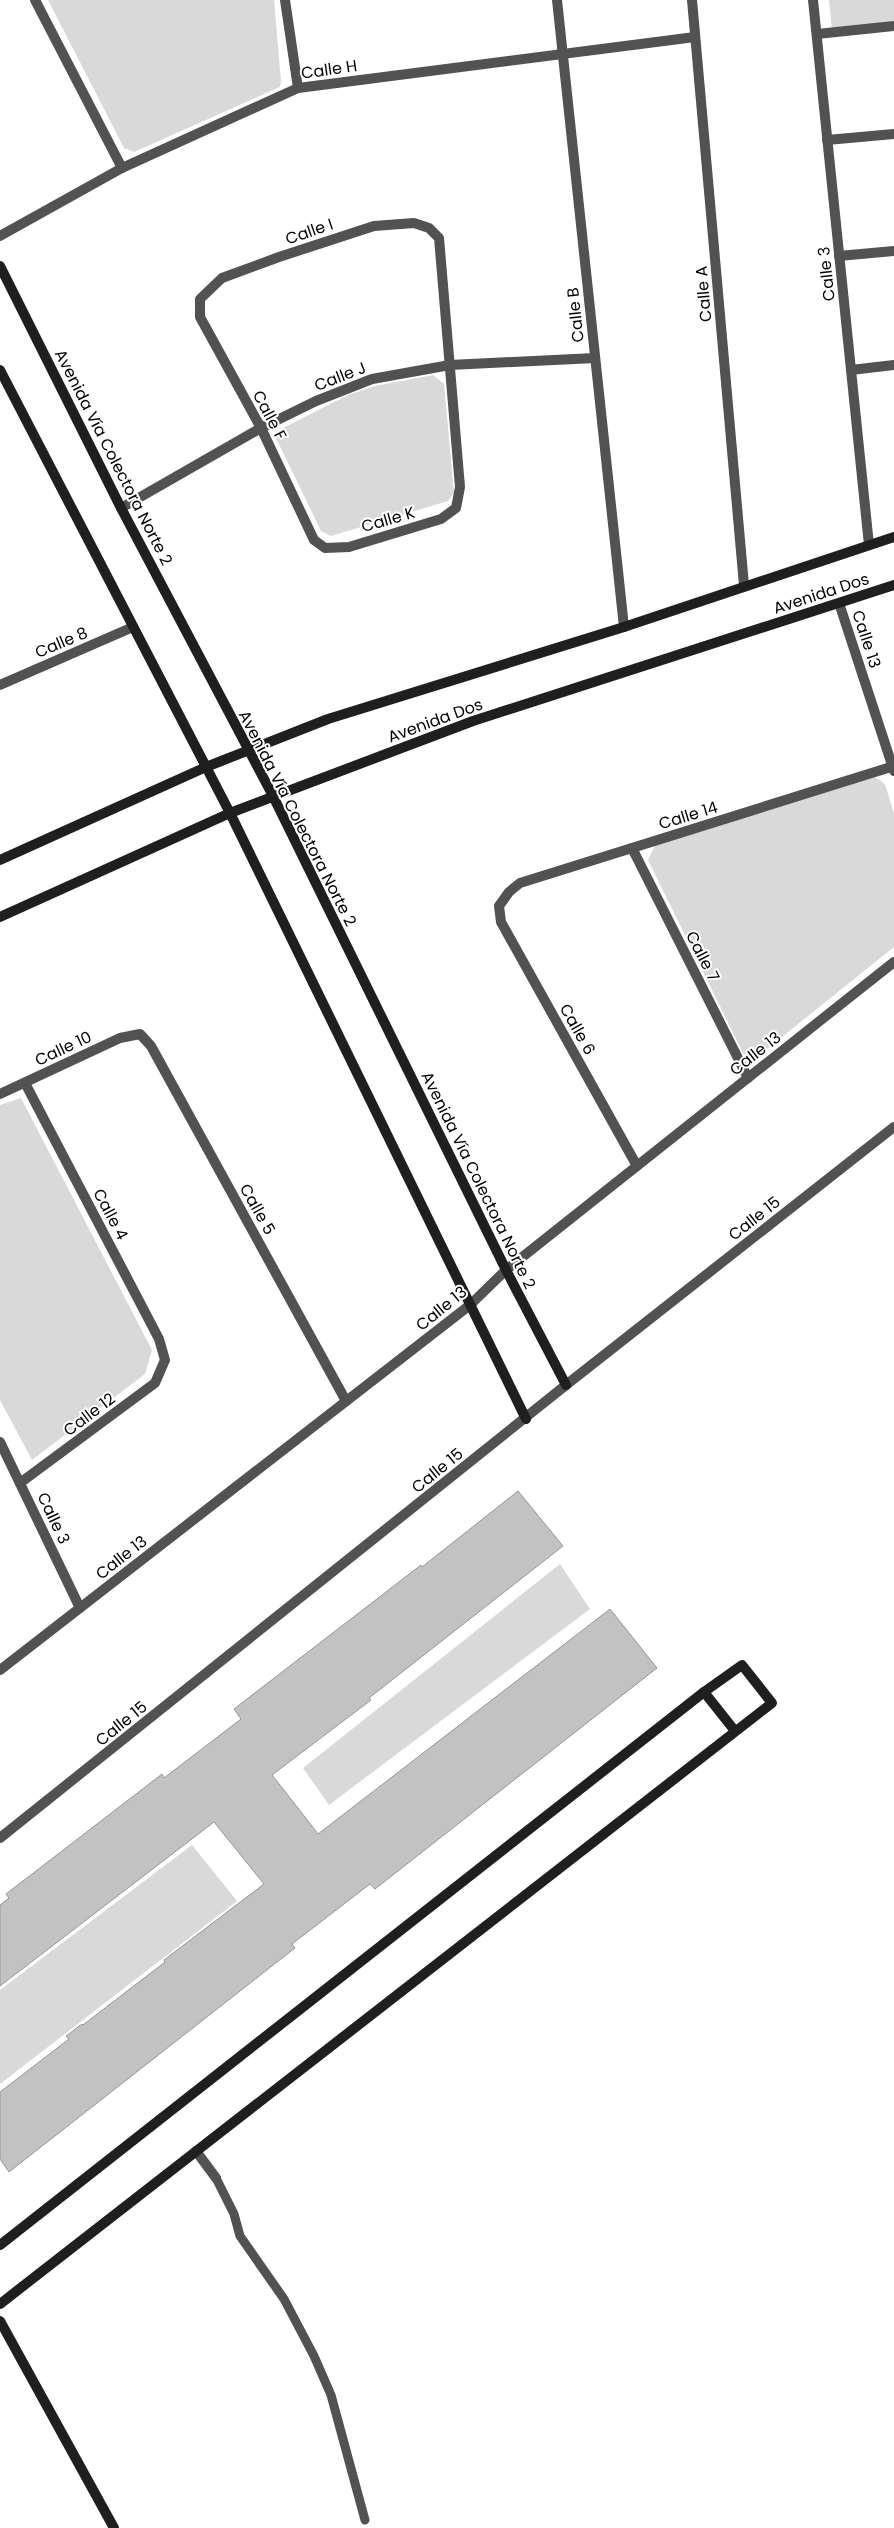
<svg xmlns="http://www.w3.org/2000/svg" width="894" height="2528" font-family="Poppins,sans-serif">
<rect width="100%" height="100%" fill="#fff"/>
<g fill="#d9d9d9">
<path d="M48,0H274L281,81L280,87L134,152L124,148Z"/>
<path d="M829,0H894V24L832,31Z"/>
<path d="M433,375L444,384L454,493L448,501L331,536L321,531L275,436L281,429L348,395L375,386Z"/>
<path d="M875,777L885,784L894,814V947L752,1061L744,1055L648,860L655,845Z"/>
<path d="M21,1098L152,1350L145,1374L32,1460L0,1400V1105Z"/>
<path d="M560,1564L590,1609L329,1805L303,1768Z"/>
<path d="M192,1845L237,1901L0,2084V1990Z"/>
</g>
<path fill="#c2c2c2" stroke="#969696" d="M518,1491L563,1546L369,1698L371,1700L272,1775L298,1808L318,1834L610,1609L657,1668L375,1889L370,1884L292,1944L295,1948L9,2172L0,2159V2092L69,2039L66,2036L82,2024L83,2025L165,1962L164,1960L264,1884L214,1822L0,1986V1905L9,1898L6,1894L162,1774L164,1778L241,1719L234,1709L421,1565L422,1567Z"/>
<g fill="none" stroke-linecap="round" stroke-linejoin="round">
<path stroke="#525252" stroke-width="9" d="M216,2178L234,2214L240,2236L284,2299L314,2356L331,2395L365,2520"/>
<g stroke="#525252" stroke-width="10">
<path d="M35,0L122,168"/>
<path d="M285,0L298,88"/>
<path d="M557,0L624,627"/>
<path d="M692,0L744,585"/>
<path d="M813,0L869,545"/>
<path d="M817,34L894,26"/>
<path d="M827,140L894,134"/>
<path d="M414,223L429,228L439,238L460,487L456,508L441,519L349,547L325,548L314,540L261,428L200,317V299L222,278L279,257L374,226Z"/>
<path d="M0,236L122,168L298,88L695,37"/>
<path d="M839,256L894,251"/>
<path d="M851,370L894,365"/>
<path d="M121,508L261,428L316,401L372,379L450,365L595,358"/>
<path d="M839,603L894,771"/>
<path d="M0,685L133,627"/>
<path d="M632,848L748,1078"/>
<path d="M0,1094L120,1038L140,1034L151,1046L346,1401"/>
<path d="M637,1166L501,922L499,906L509,892L520,883L894,766"/>
<path d="M0,1442L80,1608"/>
<path d="M20,1483L155,1383L165,1360L159,1339L25,1083"/>
<path d="M0,1670L470,1305L506,1270L894,962"/>
<path d="M0,1838L566,1385L894,1127"/>
<path d="M196,2151L216,2178"/>
</g>
<g stroke="#1f1f1f" stroke-width="10">
<path d="M0,266L121,508L273,796L506,1270L566,1385"/>
<path d="M0,370L230,813L526,1419"/>
<path d="M0,860L206,767L328,719L624,627L894,537"/>
<path d="M0,917L230,813L473,721L894,585"/>
<path d="M704,1692L735,1731"/>
<path d="M0,2245L704,1692L742,1665L772,1703L0,2304"/>
<path d="M0,2321L114,2528"/>
</g>
</g>
<g text-anchor="middle" stroke-width="4" stroke-linejoin="round" paint-order="stroke">
<g font-size="16" fill="#000" stroke="#fff">
<text transform="translate(329 69) rotate(-8)" y="6">Calle H</text>
<text transform="translate(309 231) rotate(-19)" y="6">Calle I</text>
<text transform="translate(826 274) rotate(-96)" y="6">Calle 3</text>
<text transform="translate(703 294) rotate(-95)" y="6">Calle A</text>
<text transform="translate(575 315) rotate(-96)" y="6">Calle B</text>
<text transform="translate(340 376) rotate(-21)" y="6">Calle J</text>
<text transform="translate(270 415) rotate(62)" y="6">Calle F</text>
<text transform="translate(114 457) rotate(63)" y="6">Avenida Vía Colectora Norte 2</text>
<text transform="translate(388 519) rotate(-16)" y="6">Calle K</text>
<text transform="translate(821 593) rotate(-18)" y="6">Avenida Dos</text>
<text transform="translate(867 639) rotate(72)" y="6">Calle 13</text>
<text transform="translate(61 642) rotate(-23)" y="6">Calle 8</text>
<text transform="translate(435 720) rotate(-20)" y="6">Avenida Dos</text>
<text transform="translate(688 815) rotate(-17)" y="6">Calle 14</text>
<text transform="translate(298 818) rotate(63)" y="6">Avenida Vía Colectora Norte 2</text>
<text transform="translate(703 956) rotate(63)" y="6">Calle 7</text>
<text transform="translate(578 1029) rotate(61)" y="6">Calle 6</text>
<text transform="translate(63 1048) rotate(-25)" y="6">Calle 10</text>
<text transform="translate(755 1053) rotate(-38)" y="6">Calle 13</text>
<text transform="translate(479 1180) rotate(64)" y="6">Avenida Vía Colectora Norte 2</text>
<text transform="translate(258 1209) rotate(61)" y="6">Calle 5</text>
<text transform="translate(111 1214) rotate(62)" y="6">Calle 4</text>
<text transform="translate(754 1218) rotate(-38)" y="6">Calle 15</text>
<text transform="translate(441 1308) rotate(-39)" y="6">Calle 13</text>
<text transform="translate(89 1414) rotate(-37)" y="6">Calle 12</text>
<text transform="translate(437 1470) rotate(-39)" y="6">Calle 15</text>
<text transform="translate(54 1518) rotate(65)" y="6">Calle 3</text>
<text transform="translate(121 1557) rotate(-38)" y="6">Calle 13</text>
<text transform="translate(121 1723) rotate(-39)" y="6">Calle 15</text>
</g>
</g>
</svg>
